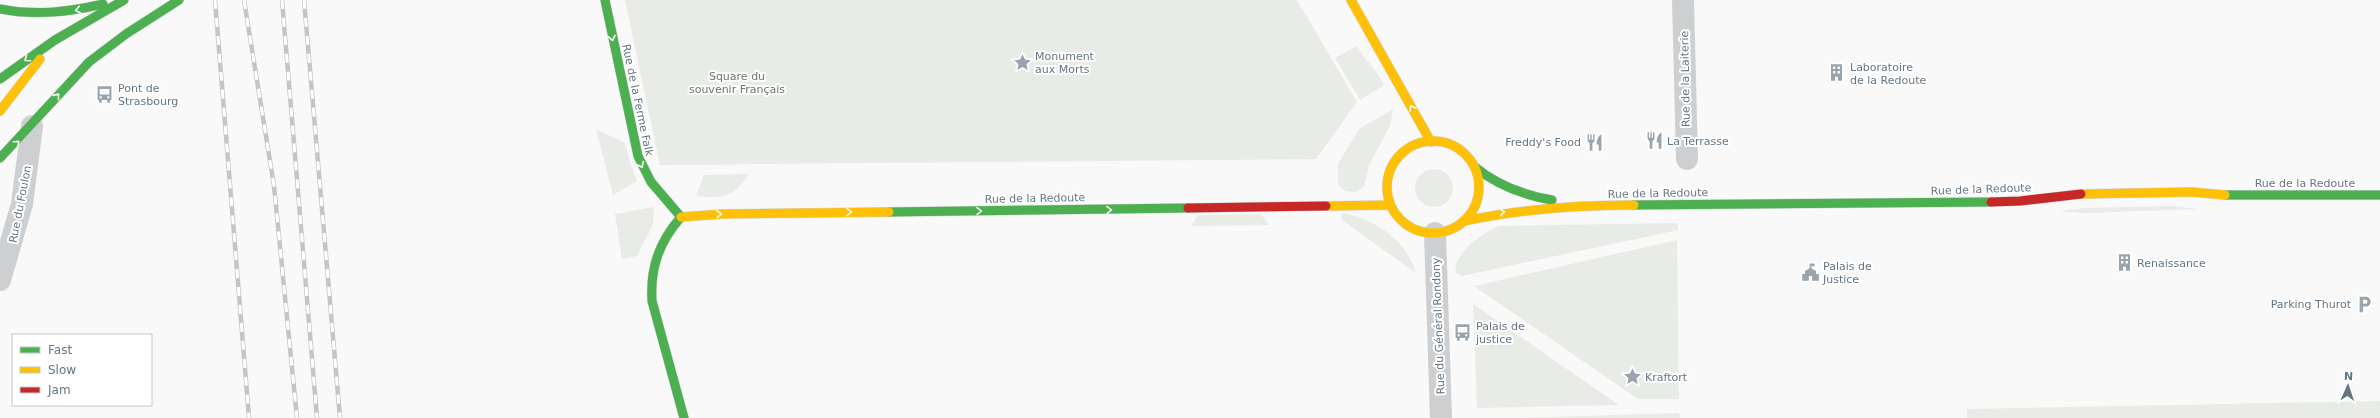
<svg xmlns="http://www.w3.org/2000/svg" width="2380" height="418" font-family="'DejaVu Sans',sans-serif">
<rect width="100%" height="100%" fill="#f9f9f9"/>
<g fill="#e8ebe6">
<path d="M625,0H1297L1357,102L1316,159L660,165Z"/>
<path d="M1357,46C1365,60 1377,70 1384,85L1360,100L1335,58Z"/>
<path d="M1393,109L1390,126L1369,165L1364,187L1355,192L1345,191L1338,184V164L1359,129Z"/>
<path d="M596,129L625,143L630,162L637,181L613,195Z"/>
<circle cx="1434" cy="188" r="19"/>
<path d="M749,174C734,197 723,199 696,196L704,175Z"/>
<path d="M2172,206L2198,209L2085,213L2059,211L2084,208Z"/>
<path d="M654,207L653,225L637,256L622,259L615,214Z"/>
<path d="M1342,213C1374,218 1407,241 1416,273L1342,220Z"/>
<path d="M1261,214L1269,225L1191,226L1199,215Z"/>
<path d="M1678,223V230L1462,276L1456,273C1451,254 1485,231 1500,226Z"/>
<path d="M1677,240L1679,399H1638L1474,286Z"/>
<path d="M1473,304L1619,405L1477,408Z"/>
<path d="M2380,401V418H1967V409Z"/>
<path d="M1679,413L1680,418H1518Z"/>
</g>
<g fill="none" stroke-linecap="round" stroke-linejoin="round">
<defs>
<g id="fast">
<path d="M605,0L638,156L651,182L681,217"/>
<path d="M0,9C35,16 68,12 103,4"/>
<path d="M0,79L55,40L124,0"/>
<path d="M0,158L89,62L126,34L179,0"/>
<path d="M1475,167C1498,186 1523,195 1552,200"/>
<path d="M2225,195H2380"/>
<path d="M1634,205L1991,202"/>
<path d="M889,212L1188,208"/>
<path d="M681,217C659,242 650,268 652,301L684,418"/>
</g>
<g id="slow">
<path d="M1351,0L1431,142"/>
<path d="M0,111L40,59"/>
<circle cx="1433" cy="187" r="46"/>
<path d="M2081,194L2192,192L2225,195"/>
<path d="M1326,206L1390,205"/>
<path d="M681,217L723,214L889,212"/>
<path d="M1464,221C1521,209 1576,205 1634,205"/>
</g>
<g id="jam">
<path d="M1991,202L2020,201L2081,194"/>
<path d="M1188,208L1326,206"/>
</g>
</defs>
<use href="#fast" stroke="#d5d6d7" stroke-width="10"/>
<use href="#slow" stroke="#d5d6d7" stroke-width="10"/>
<use href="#jam" stroke="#d5d6d7" stroke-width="10"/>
<g stroke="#cecfd0" stroke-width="22">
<path d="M1683,0L1687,159"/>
<path d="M1435,233L1441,418"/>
<path d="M0,280L22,204L32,126"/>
</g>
<use href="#fast" stroke="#4caf50" stroke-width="9"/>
<use href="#slow" stroke="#ffc107" stroke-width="9"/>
<use href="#jam" stroke="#c62828" stroke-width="9"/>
<defs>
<g id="rail">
<path d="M215,0L249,418"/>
<path d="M244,0L274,186L297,418"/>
<path d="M282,0L317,418"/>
<path d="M304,0L340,418"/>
</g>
</defs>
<use href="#rail" stroke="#c3c5c6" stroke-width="4.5"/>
<use href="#rail" stroke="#fff" stroke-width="3" stroke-dasharray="9" stroke-linecap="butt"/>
</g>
<defs><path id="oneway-chevron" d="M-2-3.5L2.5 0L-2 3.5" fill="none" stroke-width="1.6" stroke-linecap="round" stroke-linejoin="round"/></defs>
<g stroke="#f6fbf6">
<use href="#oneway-chevron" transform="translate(78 10) rotate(168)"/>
<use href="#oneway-chevron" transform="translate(612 38) rotate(79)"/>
<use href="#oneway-chevron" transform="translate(27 59) rotate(145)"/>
<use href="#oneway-chevron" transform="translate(57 96) rotate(-51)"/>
<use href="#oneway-chevron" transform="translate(1412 108) rotate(-119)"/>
<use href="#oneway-chevron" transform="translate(17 143) rotate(-42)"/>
<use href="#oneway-chevron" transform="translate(641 165) rotate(64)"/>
<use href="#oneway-chevron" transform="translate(1109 210) rotate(-1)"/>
<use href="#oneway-chevron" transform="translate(979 211) rotate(-1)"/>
<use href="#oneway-chevron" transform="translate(849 212) rotate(-1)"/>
<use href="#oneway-chevron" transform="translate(1502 212) rotate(-9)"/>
<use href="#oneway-chevron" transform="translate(719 214) rotate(-2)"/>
</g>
<defs>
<symbol id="sight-bare" viewBox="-9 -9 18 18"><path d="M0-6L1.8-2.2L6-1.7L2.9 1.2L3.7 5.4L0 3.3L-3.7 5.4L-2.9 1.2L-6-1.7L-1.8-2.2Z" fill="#99a4ac" stroke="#fff" stroke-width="2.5" paint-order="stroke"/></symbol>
<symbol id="building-bare" viewBox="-9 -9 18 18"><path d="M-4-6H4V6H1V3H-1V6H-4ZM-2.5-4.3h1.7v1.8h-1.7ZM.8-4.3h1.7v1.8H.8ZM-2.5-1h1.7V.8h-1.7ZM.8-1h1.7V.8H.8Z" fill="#99a4ac" stroke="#fff" stroke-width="2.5" paint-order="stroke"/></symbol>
<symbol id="bus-bare" viewBox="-9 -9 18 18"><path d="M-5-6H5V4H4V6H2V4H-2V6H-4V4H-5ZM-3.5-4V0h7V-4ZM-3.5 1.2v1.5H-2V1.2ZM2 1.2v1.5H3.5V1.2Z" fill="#99a4ac" stroke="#fff" stroke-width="2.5" paint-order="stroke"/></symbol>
<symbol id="restaurant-bare" viewBox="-9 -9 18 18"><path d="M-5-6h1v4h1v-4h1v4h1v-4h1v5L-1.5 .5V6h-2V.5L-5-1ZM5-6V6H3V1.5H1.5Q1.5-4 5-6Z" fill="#99a4ac" stroke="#fff" stroke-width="2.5" paint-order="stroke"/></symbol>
<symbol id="civic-bare" viewBox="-9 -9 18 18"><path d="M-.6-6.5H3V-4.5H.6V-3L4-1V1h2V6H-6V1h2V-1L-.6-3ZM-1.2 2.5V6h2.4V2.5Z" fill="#99a4ac" stroke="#fff" stroke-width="2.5" paint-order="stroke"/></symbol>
<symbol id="parking-bare" viewBox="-9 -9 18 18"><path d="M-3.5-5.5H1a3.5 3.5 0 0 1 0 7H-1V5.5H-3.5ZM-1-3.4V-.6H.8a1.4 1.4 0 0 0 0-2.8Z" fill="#99a4ac" stroke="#fff" stroke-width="2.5" paint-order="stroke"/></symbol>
</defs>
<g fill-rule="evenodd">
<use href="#sight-bare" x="1010" y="50" width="25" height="25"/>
<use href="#building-bare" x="1824" y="60" width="25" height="25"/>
<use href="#bus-bare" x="92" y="82" width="25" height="25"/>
<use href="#restaurant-bare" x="1642" y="128" width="25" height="25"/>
<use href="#restaurant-bare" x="1582" y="130" width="25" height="25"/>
<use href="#building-bare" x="2112" y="250" width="25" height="25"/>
<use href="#civic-bare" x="1798" y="260" width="25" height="25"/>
<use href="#parking-bare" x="2352" y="292" width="25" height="25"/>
<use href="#bus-bare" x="1450" y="320" width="25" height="25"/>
<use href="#sight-bare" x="1620" y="364" width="25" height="25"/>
</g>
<g text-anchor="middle" stroke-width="4" stroke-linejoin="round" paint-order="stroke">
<g font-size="11" fill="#657683" stroke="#fff" text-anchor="start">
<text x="1035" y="60">Monument<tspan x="1035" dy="13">aux Morts</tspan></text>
<text x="1850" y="71">Laboratoire<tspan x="1850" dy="13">de la Redoute</tspan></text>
<text x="118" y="92">Pont de<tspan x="118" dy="13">Strasbourg</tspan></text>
<text x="1667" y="145">La Terrasse</text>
<text x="1581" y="146" text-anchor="end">Freddy's Food</text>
<text x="2137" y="267">Renaissance</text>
<text x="1823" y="270">Palais de<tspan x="1823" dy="13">Justice</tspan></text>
<text x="2351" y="308" text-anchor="end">Parking Thurot</text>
<text x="1476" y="330">Palais de<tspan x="1476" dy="13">justice</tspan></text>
<text x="1645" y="381">Kraftort</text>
</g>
<g font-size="11" fill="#687a64" stroke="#fff">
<text x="737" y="80">Square du<tspan x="737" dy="13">souvenir Français</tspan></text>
</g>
<g font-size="11" fill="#657683" stroke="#fff">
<text transform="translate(1685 79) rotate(-91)" y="4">Rue de la Laiterie</text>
<text transform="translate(638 100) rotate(78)" y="4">Rue de la Ferme Falk</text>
<text x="2305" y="187">Rue de la Redoute</text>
<text transform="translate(1981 189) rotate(-2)" y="4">Rue de la Redoute</text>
<text transform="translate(1658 193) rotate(-1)" y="4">Rue de la Redoute</text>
<text transform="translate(1035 198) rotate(-1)" y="4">Rue de la Redoute</text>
<text transform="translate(20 204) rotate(-79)" y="4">Rue du Foulon</text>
<text transform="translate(1438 326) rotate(-92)" y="4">Rue du Général Rondony</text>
</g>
</g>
<rect x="12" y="334" width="140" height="72" fill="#ffffff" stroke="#c1c8cd"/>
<rect x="20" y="347" width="20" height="6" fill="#4caf50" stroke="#c1c8cd"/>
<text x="48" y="354" font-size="12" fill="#657683">Fast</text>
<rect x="20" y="367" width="20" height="6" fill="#ffc107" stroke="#c1c8cd"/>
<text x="48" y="374" font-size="12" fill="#657683">Slow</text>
<rect x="20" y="387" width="20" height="6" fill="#c62828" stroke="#c1c8cd"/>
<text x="48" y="394" font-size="12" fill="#657683">Jam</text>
<g transform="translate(2348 386) rotate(3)" stroke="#ffffff" stroke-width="3" paint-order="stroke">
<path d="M0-3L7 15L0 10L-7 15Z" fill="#657683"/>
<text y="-6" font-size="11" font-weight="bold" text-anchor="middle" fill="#657683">N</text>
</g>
</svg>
